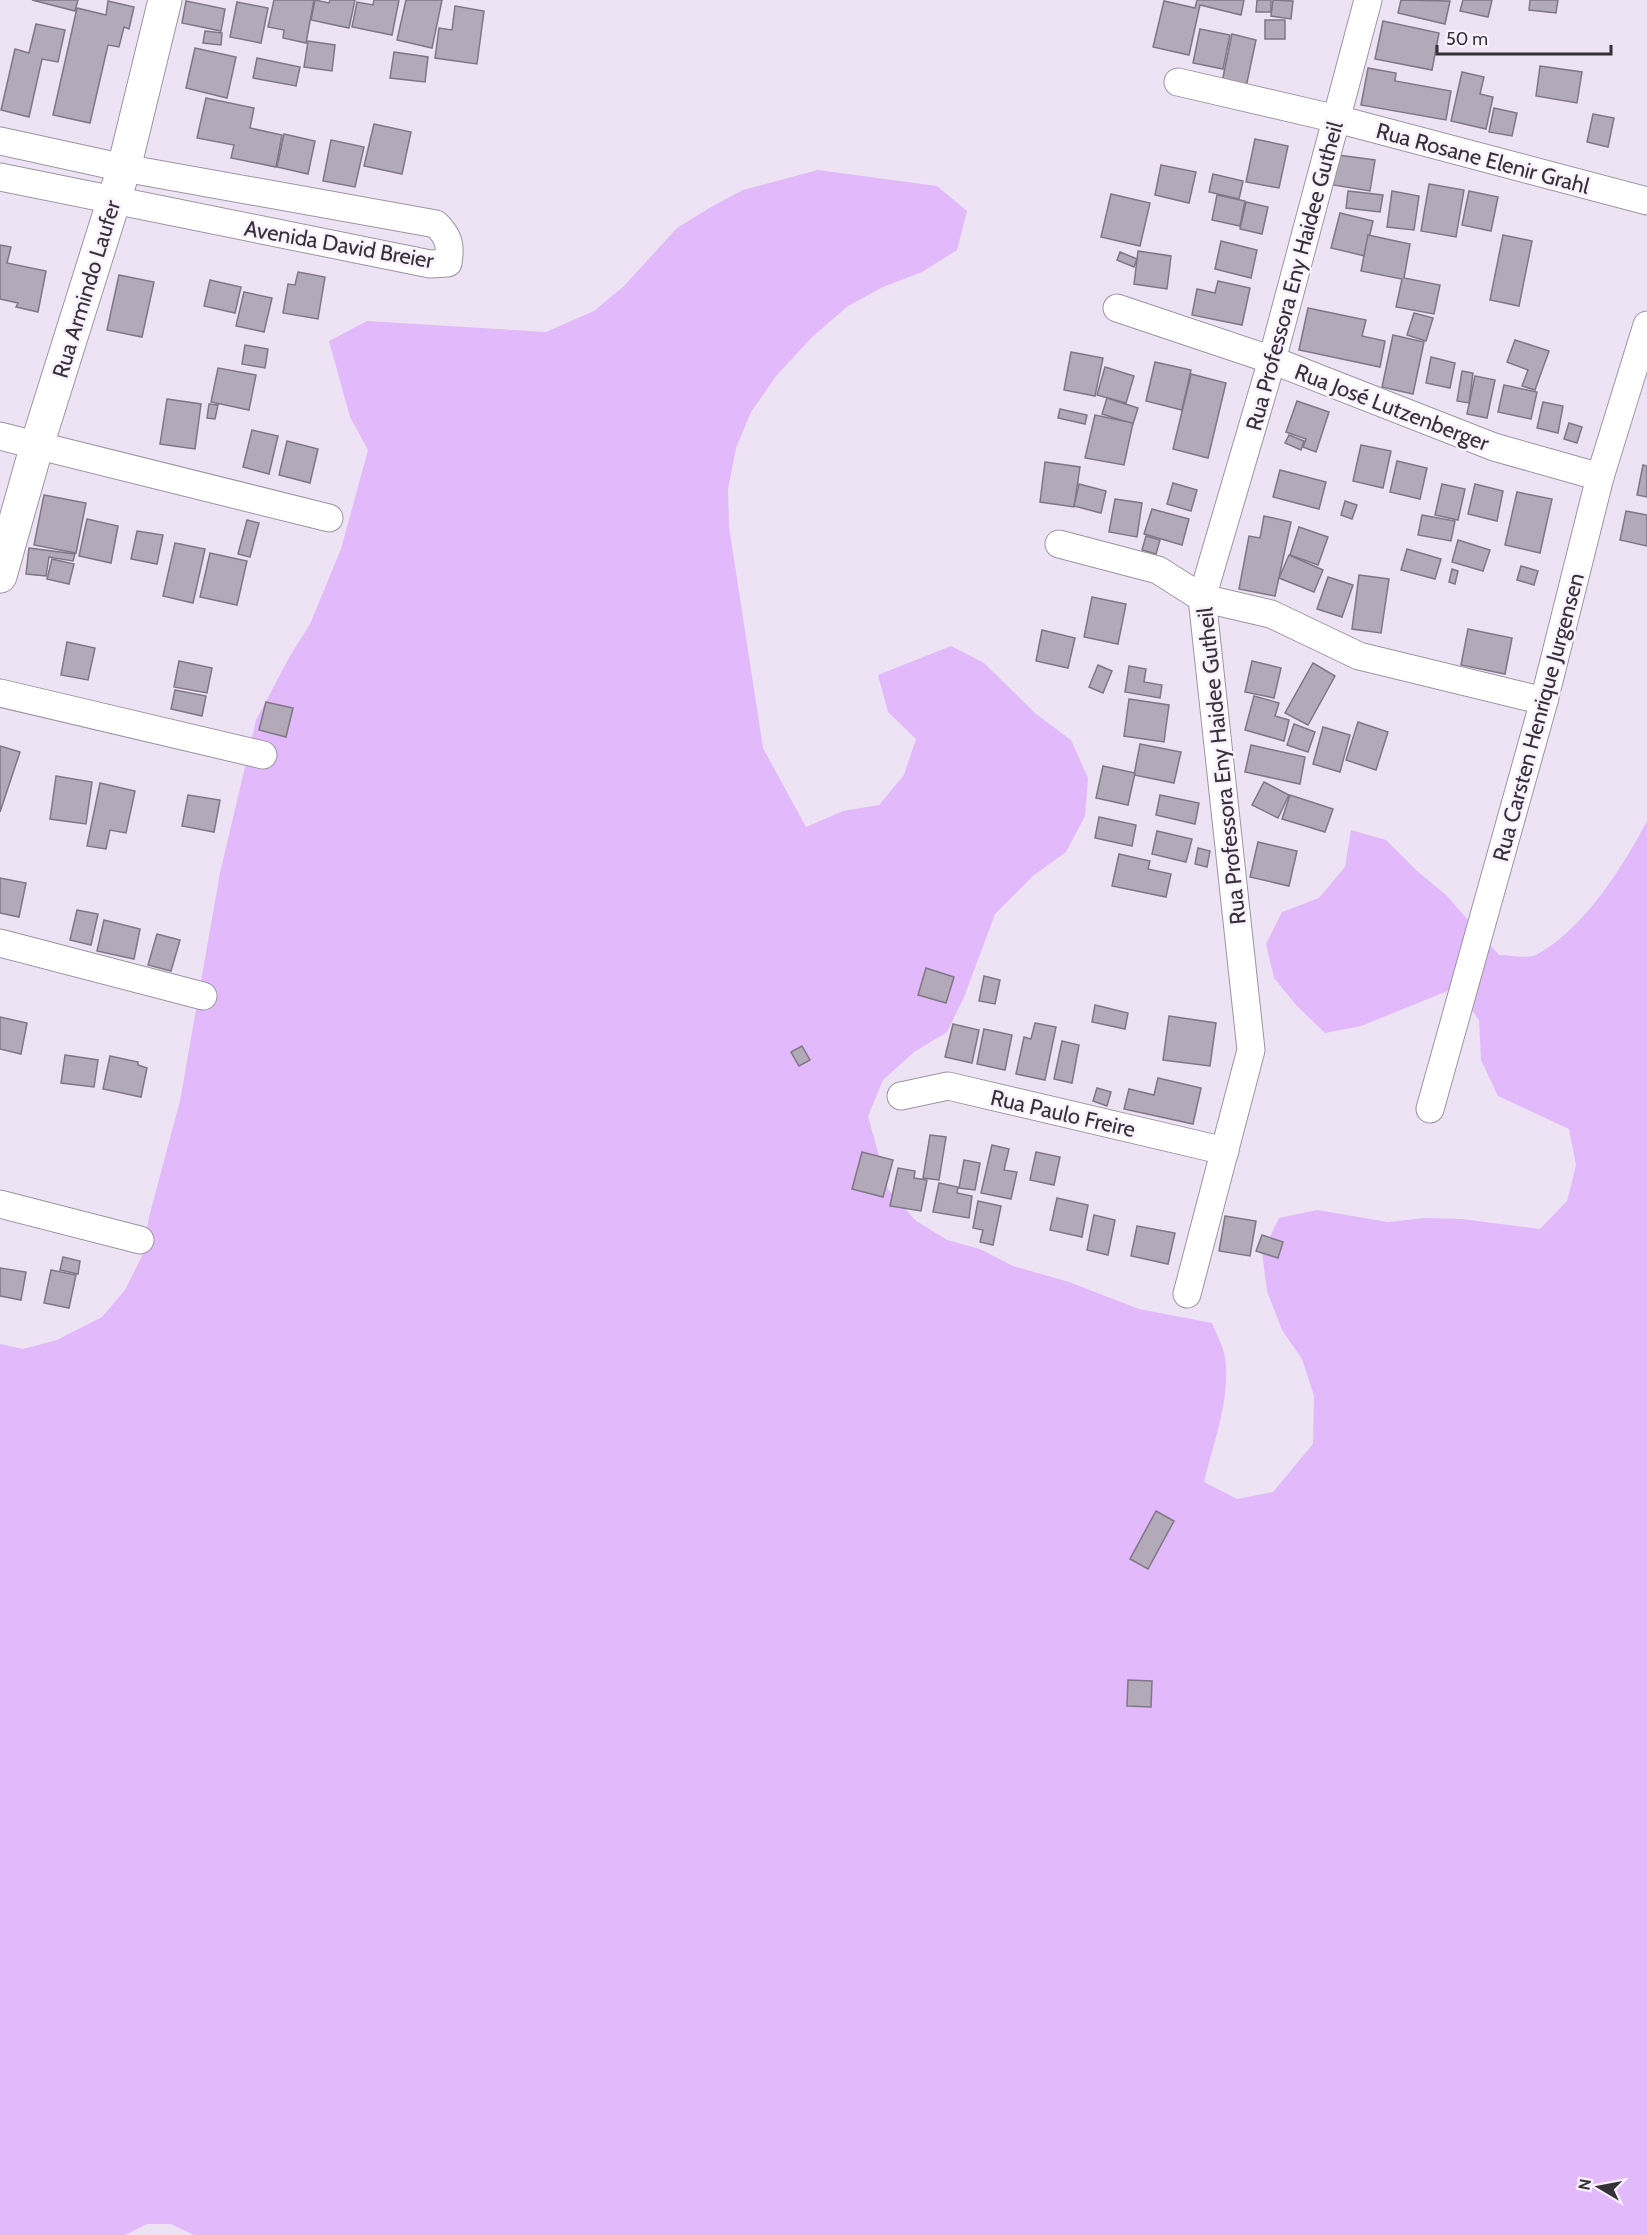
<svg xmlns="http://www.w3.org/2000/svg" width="1647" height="2235" font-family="Cabin,sans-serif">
<rect width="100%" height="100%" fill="#ede3f4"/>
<path fill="#e2b9fa" d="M818,170L937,186L967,211L957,250L922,272L883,287L848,306L811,338L776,376L751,412L736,448L728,489L729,527L763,748L806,827L843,811L879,805L904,775L916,739L888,712L878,675L951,646L984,663L1036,714L1071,740L1088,778L1085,816L1066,852L1034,875L995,914L964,997L947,1032L914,1052L883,1080L868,1116L888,1189L915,1220L947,1240L980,1249L1013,1266L1069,1282L1139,1309L1212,1323C1216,1334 1224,1347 1225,1358C1231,1398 1213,1444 1204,1482L1237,1499L1273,1492L1313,1444L1314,1396L1302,1359L1282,1330L1267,1291L1262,1253L1279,1218L1317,1210L1388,1222L1425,1218L1462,1219L1540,1229L1567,1201L1576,1165L1569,1129L1498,1096L1481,1060L1479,1020L1455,988L1361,1026L1325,1033L1297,1006L1274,978L1266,944L1282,912L1319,898L1345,867L1351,830L1386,840L1417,871L1446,895L1499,955C1509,955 1527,959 1536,955C1583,930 1623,867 1647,821V2235H194L171,2224H147L125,2235H0V1344L23,1349L57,1340L102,1317L125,1290L142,1256L149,1217L180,1101L220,873L256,720L290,656L310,624L341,549L368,450L350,417L329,341L367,321L546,332L594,311L623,287L677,228L711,207L743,190Z"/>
<g fill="#b2a9b9" stroke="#807786" stroke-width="1.5">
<path d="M32,0H78L75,11Z"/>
<path d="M274,0H314L306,43L283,38L284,30L268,27Z"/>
<path d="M315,0L329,3L330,0H355L349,28L311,20Z"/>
<path d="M374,0H399L392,35L352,27L357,2L373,5Z"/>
<path d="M406,0H442L432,48L397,40Z"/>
<path d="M1197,0H1244L1241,15L1200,5L1189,55L1153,47L1164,1L1195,8Z"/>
<path d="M1257,0H1271V12H1256Z"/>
<path d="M1273,0L1293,1L1291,19L1271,16Z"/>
<path d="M1401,0L1450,1L1445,24L1398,13Z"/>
<path d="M1463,0H1492L1488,17L1460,11Z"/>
<path d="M1530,0H1558L1556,13L1529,10Z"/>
<path d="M108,1L134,7L129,29L124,27L119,47L108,45L90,123L53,115L77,8L106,15Z"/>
<path d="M186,1L225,9L221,31L182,23Z"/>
<path d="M237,2L268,8L261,43L230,37Z"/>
<path d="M455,6L484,11L477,64L435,58L439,28L452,30Z"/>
<rect x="1265" y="20" width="20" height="19"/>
<path d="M1383,21L1439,33L1432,70L1375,59Z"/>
<path d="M36,24L65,30L58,62L42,59L29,117L1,110L15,49L29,53Z"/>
<path d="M1200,29L1230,35L1223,69L1193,63Z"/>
<path d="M205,31L222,33L221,45L203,43Z"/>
<path d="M1232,34L1256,40L1245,92L1221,87Z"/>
<path d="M308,41L335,45L332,71L304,67Z"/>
<path d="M195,48L236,57L227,98L186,88Z"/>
<path d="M394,52L428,57L425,82L390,78Z"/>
<path d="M257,58L300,67L296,86L253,78Z"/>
<path d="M1540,66L1582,72L1577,103L1536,96Z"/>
<path d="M1368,68L1396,73L1395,81L1451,91L1446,120L1361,105Z"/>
<path d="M1462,72L1484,77L1480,94L1493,97L1486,129L1451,121Z"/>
<path d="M206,98L254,108L250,128L282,135L276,167L231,158L234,145L197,138Z"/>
<path d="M1494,108L1517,113L1512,136L1489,132Z"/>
<path d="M1593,114L1614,118L1608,147L1587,142Z"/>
<path d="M374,124L411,132L402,174L364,166Z"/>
<path d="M284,134L315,141L308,174L277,167Z"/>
<path d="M1255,139L1288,146L1279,188L1246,182Z"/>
<path d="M331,140L364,147L355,187L323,181Z"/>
<path d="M1338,155L1375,160L1370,191L1333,185Z"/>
<path d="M1161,165L1196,172L1189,203L1155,195Z"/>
<path d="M1213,174L1243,181L1239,199L1209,192Z"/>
<path d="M1429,184L1464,190L1456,237L1421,231Z"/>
<path d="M1348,191L1383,195L1380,212L1346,208Z"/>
<path d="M1392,191L1419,196L1414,230L1387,227Z"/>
<path d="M1469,191L1498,197L1491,231L1462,225Z"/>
<path d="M1111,194L1150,203L1140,246L1101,237Z"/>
<path d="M1217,195L1245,201L1240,226L1212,220Z"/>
<path d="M1246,202L1268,207L1262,234L1240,229Z"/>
<path d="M1340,213L1373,221L1365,256L1331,248Z"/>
<path d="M1368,235L1410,244L1404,278L1440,285L1434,314L1396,307L1402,279L1361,271Z"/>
<path d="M1503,235L1532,241L1519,306L1490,300Z"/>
<path d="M1221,241L1257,250L1251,278L1215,269Z"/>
<path d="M0,245L11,247L7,263L46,271L38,312L16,307L18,303L0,299Z"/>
<path d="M1138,251L1171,256L1167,289L1134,284Z"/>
<path d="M1120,252L1137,259L1134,267L1117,260Z"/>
<path d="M298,272L325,277L318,319L283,313L288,284L295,285Z"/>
<path d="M119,275L154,282L142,337L107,330Z"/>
<path d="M210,280L241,287L235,313L204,306Z"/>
<path d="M1218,281L1250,288L1242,325L1192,315L1197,289L1215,293Z"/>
<path d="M244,292L272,298L264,332L236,326Z"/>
<path d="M1308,308L1366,320L1362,336L1385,341L1380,367L1299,350Z"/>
<path d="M1414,313L1433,318L1426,341L1407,335Z"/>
<path d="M1393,335L1424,342L1413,394L1382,387Z"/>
<path d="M1515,340L1549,351L1535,390L1522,386L1528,370L1507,362Z"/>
<path d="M245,345L268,349L265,368L242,364Z"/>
<path d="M1071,352L1103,358L1095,396L1064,390Z"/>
<path d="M1431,357L1455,363L1450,388L1426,383Z"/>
<path d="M1155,362L1191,370L1182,410L1146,401Z"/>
<path d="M1105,367L1134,376L1126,403L1097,395Z"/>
<path d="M218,368L256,375L249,410L211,402Z"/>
<path d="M1462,371L1473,373L1469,403L1457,401Z"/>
<path d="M1191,374L1226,383L1208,458L1173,449Z"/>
<path d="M1475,376L1495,380L1487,418L1467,414Z"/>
<path d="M1504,385L1537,392L1531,419L1498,412Z"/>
<path d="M1107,398L1138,408L1133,424L1102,414Z"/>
<path d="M167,399L201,404L195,449L160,444Z"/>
<path d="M1297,401L1329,412L1316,452L1303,447L1306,439L1286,432Z"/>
<path d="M1543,402L1563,406L1558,433L1537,428Z"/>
<path d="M209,404L218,405L215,419L207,418Z"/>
<path d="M1060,409L1087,415L1085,424L1058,418Z"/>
<path d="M1095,415L1133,423L1124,465L1085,458Z"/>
<path d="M1569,423L1582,427L1577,443L1564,439Z"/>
<path d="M252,430L278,436L269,474L243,467Z"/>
<path d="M1289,435L1304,441L1301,450L1285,443Z"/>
<path d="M287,441L318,449L310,483L279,475Z"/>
<path d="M1361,445L1391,451L1383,488L1353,481Z"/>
<path d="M1397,461L1427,468L1420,499L1390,492Z"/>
<path d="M1045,462L1080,467L1074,507L1040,502Z"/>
<path d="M1643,465L1647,466V497L1637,495Z"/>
<path d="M1280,470L1326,482L1319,509L1273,497Z"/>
<path d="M1173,483L1197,490L1191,511L1167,504Z"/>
<path d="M1079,484L1106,491L1101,513L1074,506Z"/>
<path d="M1442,484L1465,489L1458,520L1435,515Z"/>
<path d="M1475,484L1503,491L1497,521L1468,514Z"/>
<path d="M1517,492L1552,499L1540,553L1505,545Z"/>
<path d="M44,495L86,503L76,553L34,545Z"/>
<path d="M1115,499L1142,503L1137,537L1109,532Z"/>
<path d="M1345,501L1357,505L1352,519L1341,515Z"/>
<path d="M1152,509L1189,519L1182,545L1144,534Z"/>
<path d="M1626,511L1647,515V546L1620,540Z"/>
<path d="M1422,515L1455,521L1451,541L1418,535Z"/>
<path d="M1264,516L1291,522L1275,596L1239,589L1249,536L1260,538Z"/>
<path d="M87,519L118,526L111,563L79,556Z"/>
<path d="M247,520L259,523L250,557L238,554Z"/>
<path d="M1299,527L1328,537L1318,565L1290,555Z"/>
<path d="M137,531L163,535L157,564L131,559Z"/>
<path d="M1146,536L1160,540L1156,554L1142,550Z"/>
<path d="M1458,540L1490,550L1483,571L1452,562Z"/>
<path d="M175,543L205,549L193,603L163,596Z"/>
<path d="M29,548L75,554L73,561L49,557L46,576L26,574Z"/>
<path d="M1407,549L1441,559L1435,579L1401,570Z"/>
<path d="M210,553L247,561L237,605L200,597Z"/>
<path d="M1289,555L1323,570L1314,592L1279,578Z"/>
<path d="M52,559L74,564L69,584L47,579Z"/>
<path d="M1521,566L1538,571L1534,585L1517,580Z"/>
<path d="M1452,569L1458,571L1455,584L1449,582Z"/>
<path d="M1359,575L1389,579L1381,633L1352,629Z"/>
<path d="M1328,577L1353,585L1342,617L1317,609Z"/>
<path d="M1092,597L1126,604L1118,644L1084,637Z"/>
<path d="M1468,629L1512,638L1505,674L1461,665Z"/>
<path d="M1042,630L1075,638L1068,668L1036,661Z"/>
<path d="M67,642L95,648L88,680L61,675Z"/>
<path d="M179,661L212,668L207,693L174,687Z"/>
<path d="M1252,661L1281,668L1274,698L1245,692Z"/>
<path d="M1313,663L1335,676L1308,725L1285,713Z"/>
<path d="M1098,665L1112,671L1103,693L1089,687Z"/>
<path d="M1129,666L1146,669L1144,682L1162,685L1160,698L1125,692Z"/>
<path d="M175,690L206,696L202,716L171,709Z"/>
<path d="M1254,696L1279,703L1275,716L1289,720L1284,741L1245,730Z"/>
<path d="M1129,699L1169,705L1164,742L1124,736Z"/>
<path d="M266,702L293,708L286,737L259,730Z"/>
<path d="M1358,722L1388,732L1376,770L1346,760Z"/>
<path d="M1294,724L1315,732L1308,752L1287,745Z"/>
<path d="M1323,727L1350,735L1340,772L1313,764Z"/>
<path d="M1140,744L1181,752L1174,783L1134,775Z"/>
<path d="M1251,745L1305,757L1300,784L1245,772Z"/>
<path d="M0,746L20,752L0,812Z"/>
<path d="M1103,766L1135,773L1128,805L1096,798Z"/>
<path d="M56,776L92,782L86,824L50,819Z"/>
<path d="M1264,782L1289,795L1278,818L1252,805Z"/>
<path d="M100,783L135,791L126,833L110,830L106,849L87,846Z"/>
<path d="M188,795L220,800L214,832L182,826Z"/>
<path d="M1160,795L1199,803L1195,824L1156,815Z"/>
<path d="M1290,795L1333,809L1325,832L1282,819Z"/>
<path d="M1099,817L1136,825L1132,846L1095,838Z"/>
<path d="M1157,831L1192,839L1186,862L1152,854Z"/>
<path d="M1258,842L1297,851L1289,886L1250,877Z"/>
<path d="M1198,848L1210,851L1207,867L1195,864Z"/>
<path d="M1119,854L1150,861L1148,869L1171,874L1166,897L1112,886Z"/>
<path d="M0,878L26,883L19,917L0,913Z"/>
<path d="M77,910L98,914L91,945L70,940Z"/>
<path d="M104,920L140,929L134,959L97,951Z"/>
<path d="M157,934L180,940L171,971L148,965Z"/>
<path d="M926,968L954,977L946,1003L918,995Z"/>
<path d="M984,976L1000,980L995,1004L979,1001Z"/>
<path d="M1095,1005L1128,1013L1125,1029L1092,1022Z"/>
<path d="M1169,1016L1216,1023L1210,1066L1163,1060Z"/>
<path d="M0,1017L27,1023L21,1054L0,1049Z"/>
<path d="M1035,1023L1056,1027L1045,1080L1016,1074L1024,1037L1031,1039Z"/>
<path d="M953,1024L979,1030L972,1063L945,1057Z"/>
<path d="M984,1029L1012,1035L1005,1070L977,1064Z"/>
<path d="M1062,1041L1079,1045L1072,1083L1054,1079Z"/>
<path d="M802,1046L810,1060L799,1066L791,1052Z"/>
<path d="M65,1055L98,1060L94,1087L61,1083Z"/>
<path d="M110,1056L138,1062V1065L147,1068L141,1097L103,1089Z"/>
<path d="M1158,1078L1201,1088L1193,1124L1124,1109L1129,1089L1154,1095Z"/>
<path d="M1097,1088L1111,1092L1107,1106L1093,1101Z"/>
<path d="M930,1135L946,1137L939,1180L923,1178Z"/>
<path d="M992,1145L1009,1149L1004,1170L1017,1172L1011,1199L981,1193Z"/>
<path d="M862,1152L893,1160L883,1197L852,1189Z"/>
<path d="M1036,1152L1060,1157L1054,1185L1030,1180Z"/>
<path d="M964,1160L980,1163L975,1190L959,1188Z"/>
<path d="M898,1168L915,1171L914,1178L927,1180L921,1211L890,1206Z"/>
<path d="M939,1183L958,1187L957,1193L972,1196L969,1218L933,1212Z"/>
<path d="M1057,1198L1088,1205L1082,1237L1050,1230Z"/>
<path d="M978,1201L1001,1206L993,1245L980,1242L983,1230L973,1228Z"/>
<path d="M1094,1215L1115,1220L1108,1255L1087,1250Z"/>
<path d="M1225,1216L1256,1221L1250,1256L1219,1251Z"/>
<path d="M1137,1226L1175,1233L1168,1264L1131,1256Z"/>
<path d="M1262,1235L1283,1242L1278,1258L1256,1251Z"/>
<path d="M63,1257L80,1261L78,1274L60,1270Z"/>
<path d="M0,1268L26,1272L21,1300L0,1296Z"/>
<path d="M51,1270L76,1275L69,1308L44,1303Z"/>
<path d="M1156,1511L1174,1521L1148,1569L1130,1559Z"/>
<path d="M1128,1680L1152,1681L1151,1707L1127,1706Z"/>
</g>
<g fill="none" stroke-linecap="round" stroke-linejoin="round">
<defs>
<g id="minor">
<path d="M1178,82L1337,119L1647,201"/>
<path d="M0,141L124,168L436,224C449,237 451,245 448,263L430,264L0,177"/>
<path d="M1117,308L1272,360L1494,447L1600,477"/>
<path d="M0,436L329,518"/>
<path d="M1059,544L1158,570L1202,598L1271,614L1359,656L1544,701"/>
<path d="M0,693L263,755"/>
<path d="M0,943L203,996"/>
<path d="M901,1096L948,1086L1225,1151"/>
<path d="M1430,1109L1544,701L1600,477L1647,325"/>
<path d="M0,1204L140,1240"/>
<path d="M1187,1294L1251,1050L1202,598L1272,360L1368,0"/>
</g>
<path id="tertiary" d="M0,576L37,445L124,168L165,0"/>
</defs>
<use href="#minor" stroke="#9d94a3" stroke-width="29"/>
<use href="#tertiary" stroke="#9d94a3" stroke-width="35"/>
<use href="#minor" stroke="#fff" stroke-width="27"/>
<use href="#tertiary" stroke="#fff" stroke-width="33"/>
</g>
<g text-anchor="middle" stroke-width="5" stroke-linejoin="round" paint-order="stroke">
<g font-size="22" fill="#343137" stroke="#faf1ff">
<text transform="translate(1483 158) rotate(15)" y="8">Rua Rosane Elenir Grahl</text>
<text transform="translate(339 244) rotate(10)" y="8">Avenida David Breier</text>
<text transform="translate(1294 276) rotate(-75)" y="8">Rua Professora Eny Haidee Gutheil</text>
<text transform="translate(86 289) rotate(-73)" y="8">Rua Armindo Laufer</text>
<text transform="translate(1392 407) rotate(21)" y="8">Rua José Lutzenberger</text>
<text transform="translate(1538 717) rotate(-75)" y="8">Rua Carsten Henrique Jurgensen</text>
<text transform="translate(1221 766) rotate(-96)" y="8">Rua Professora Eny Haidee Gutheil</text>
<text transform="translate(1063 1113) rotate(13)" y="8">Rua Paulo Freire</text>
</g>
</g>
<g transform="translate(1599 2187) rotate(280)" stroke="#faf1ff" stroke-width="4.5" paint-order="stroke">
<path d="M0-4.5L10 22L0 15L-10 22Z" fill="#343137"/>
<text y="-9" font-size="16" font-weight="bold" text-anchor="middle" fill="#343137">N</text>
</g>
<path d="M1437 45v9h174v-9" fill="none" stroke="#343137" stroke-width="3"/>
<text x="1446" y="45" font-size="18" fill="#343137" stroke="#faf1ff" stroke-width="4.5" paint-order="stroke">50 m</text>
</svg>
